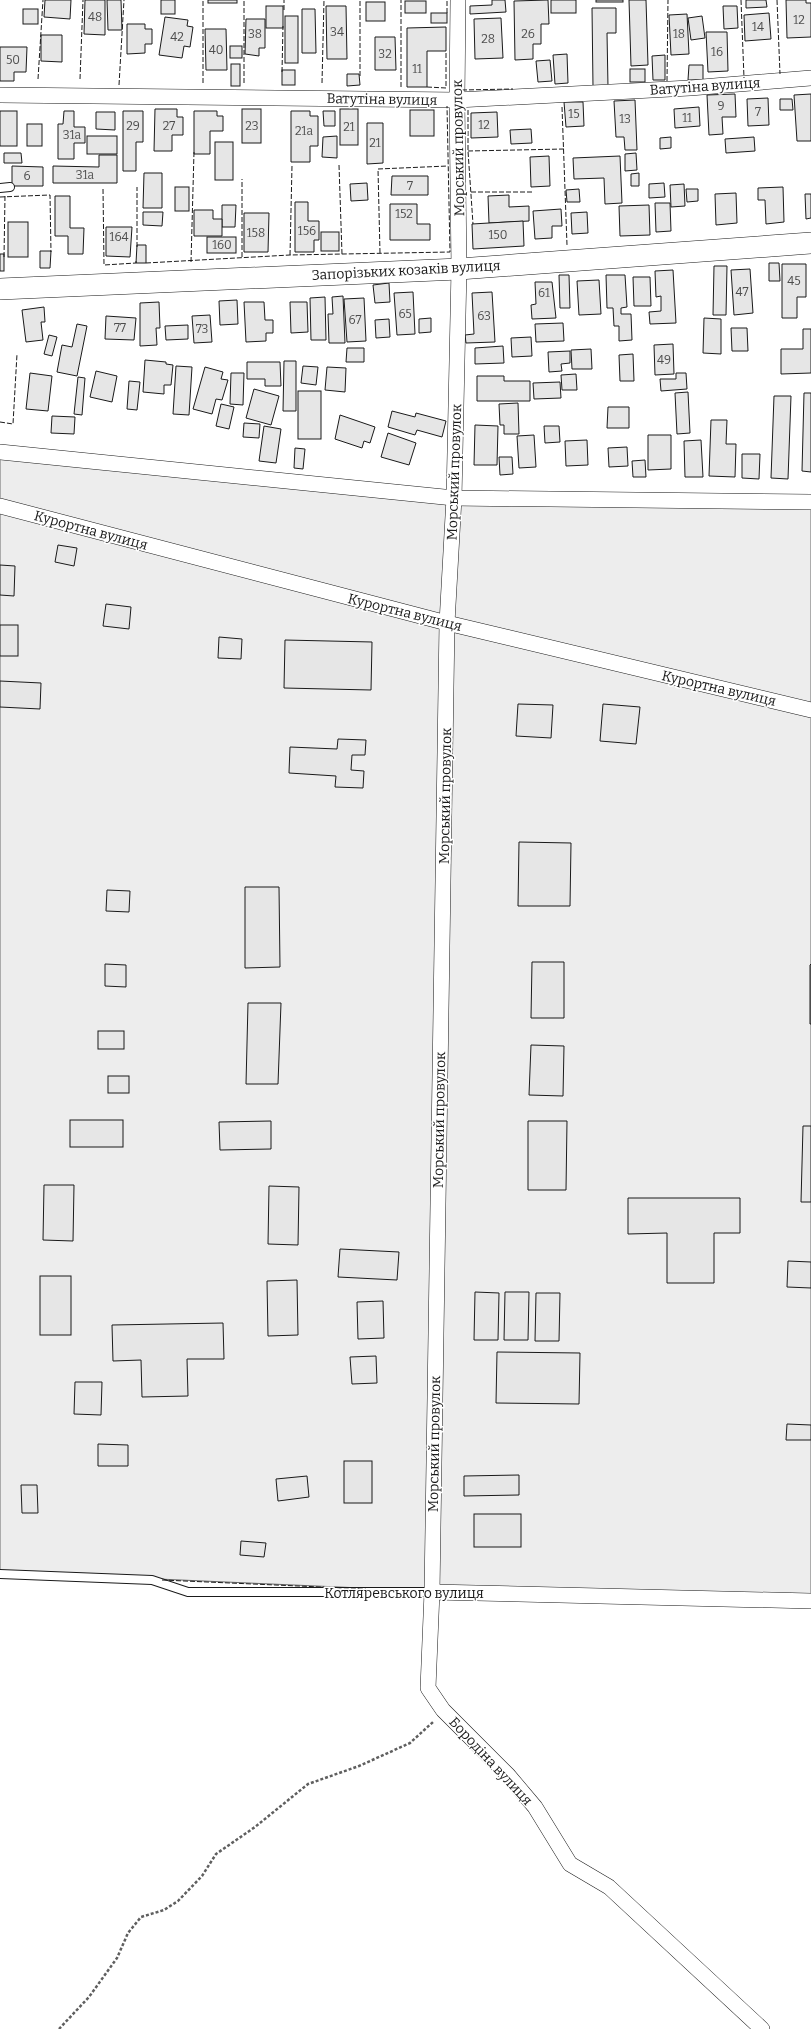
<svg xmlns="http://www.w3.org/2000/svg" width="811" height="2029" font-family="Bitter,serif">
<rect width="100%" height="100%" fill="#fff"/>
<path fill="#ededed" stroke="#6a6a6a" d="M0,456L455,499L811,503V1601L429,1591L0,1572Z"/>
<g fill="#e6e6e6" stroke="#1a1a1a">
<path d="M45,0H71L70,19L44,17Z"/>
<path d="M85,0H105V35L84,34Z"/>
<path d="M107,0H121L122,30H108Z"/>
<rect x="161" y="0" width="14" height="14"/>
<rect x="208" y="0" width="29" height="3"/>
<path d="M492,0H505L506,12L470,14V6L492,5Z"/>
<path d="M548,0L549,24H541V44H533V59L515,60L514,1Z"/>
<rect x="551" y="0" width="25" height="13"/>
<rect x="596" y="0" width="27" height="2"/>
<path d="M629,0H646L648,65L631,66Z"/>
<path d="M746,0H766L767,7L746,8Z"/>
<path d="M786,0H806V3H811V37L787,38Z"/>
<rect x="405" y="1" width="21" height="12"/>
<rect x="366" y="2" width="19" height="19"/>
<rect x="266" y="6" width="17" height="22"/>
<path d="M326,6H346L347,59H327Z"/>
<path d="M723,6H737L738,28L724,29Z"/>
<path d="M592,8H616V33H607L608,87H593Z"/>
<rect x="23" y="9" width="15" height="15"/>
<path d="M302,9H315L316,53H302Z"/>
<rect x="431" y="13" width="16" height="10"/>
<path d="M769,13L771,39L745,41L744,15Z"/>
<path d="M687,14L689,54L671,55L669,15Z"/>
<rect x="285" y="16" width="13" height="47"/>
<path d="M702,16L705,38L691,40L688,18Z"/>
<path d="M165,17L188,20L187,26L193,27L190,47L184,46L182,58L159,55Z"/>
<path d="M501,18L503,58L475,59L474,19Z"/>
<path d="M246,19H265V48H259V56L245,54Z"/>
<path d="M127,24H145V29H152V44H145V53L127,54Z"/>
<path d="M446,27V51H427V87H407V28Z"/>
<path d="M205,29H226L227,70H206Z"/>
<path d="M706,32H727L728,71L708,72Z"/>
<path d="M41,35H62V62L41,61Z"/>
<path d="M375,37H395L396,70H375Z"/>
<rect x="230" y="46" width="12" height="12"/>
<path d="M0,47H27L26,72H14V81H0Z"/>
<path d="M567,54L568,83L555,84L553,55Z"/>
<path d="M665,55V80H653L652,56Z"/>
<path d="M550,60L552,81L538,82L536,61Z"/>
<rect x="231" y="64" width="9" height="22"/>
<path d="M689,65H703V80H688Z"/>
<rect x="630" y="69" width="15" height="13"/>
<rect x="282" y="70" width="13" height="15"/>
<path d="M347,74H359L360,85L347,86Z"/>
<path d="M735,94L736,117H722L723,134L709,135L707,95Z"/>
<path d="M811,94V141H797L794,95Z"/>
<path d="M768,98L769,125L748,126L747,99Z"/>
<path d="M780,99H792L793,110H780Z"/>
<path d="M635,100L637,150H625L624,137H616L614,101Z"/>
<path d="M564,102H583L584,126L566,127Z"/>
<path d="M699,107L700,126L675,128L674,109Z"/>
<path d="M155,109H177V117H183V135H172V151H154Z"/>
<rect x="242" y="109" width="19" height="34"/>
<rect x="340" y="109" width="18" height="36"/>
<rect x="410" y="110" width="24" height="26"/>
<rect x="0" y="111" width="17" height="35"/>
<path d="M64,111H74V127H85V143H74V159H58V124H63Z"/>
<path d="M123,111H143V142H136V171H123Z"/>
<path d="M194,111H217V116H223V131H210V154H194Z"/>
<path d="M291,111H310V116H318V146H310V162H291Z"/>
<path d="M323,111H335V126H324Z"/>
<path d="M96,112H115V130L96,129Z"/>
<path d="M497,112L498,137L471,138V113Z"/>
<path d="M367,123H383V163L367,164Z"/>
<rect x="27" y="124" width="15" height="22"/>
<path d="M531,129L532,143L511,144L510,130Z"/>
<rect x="87" y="136" width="30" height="18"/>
<path d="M337,136V158L322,157L323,137Z"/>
<path d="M671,137V148L660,149V138Z"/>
<path d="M754,137L755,151L726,153L725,139Z"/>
<rect x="215" y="142" width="18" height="38"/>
<path d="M4,153H21L22,163H4Z"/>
<path d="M636,153L637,170L625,171V154Z"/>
<path d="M99,155H117V183H53V166L99,167Z"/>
<path d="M549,156L550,186L531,187L530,157Z"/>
<path d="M620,156L622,203L605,204L604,178L574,179L573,158Z"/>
<path d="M12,166L43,167V186H12Z"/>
<path d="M144,173H162V208H143Z"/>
<path d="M639,173V186H631V174Z"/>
<path d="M392,176H428V195H391Z"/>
<path d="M367,183L368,200L351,201L350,184Z"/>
<path d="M664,183L665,197L649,198V184Z"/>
<path d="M684,184L685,206L671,207L670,185Z"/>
<rect x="175" y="187" width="14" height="24"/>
<path d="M783,187L784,222L766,224L765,200H758V188Z"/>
<path d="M579,189L580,202H567L566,190Z"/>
<path d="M686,189H698V201L687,202Z"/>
<path d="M736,193L737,223L716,225L715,194Z"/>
<path d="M805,194H811V218L806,219Z"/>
<path d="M509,195V207L529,206V221L489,223L488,196Z"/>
<path d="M55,196H70V228H84L83,254H68V236H55Z"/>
<path d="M295,202H308V221H319V240H314V252H295Z"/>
<path d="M655,203H670L671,231L656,232Z"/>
<path d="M390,204H417V224H430V240H390Z"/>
<path d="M222,205H236L235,227H222Z"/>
<path d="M649,205L650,235L620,236L619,206Z"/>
<path d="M561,209L562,226H552V238L535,239L533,211Z"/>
<path d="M194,210H213V219H222V236H194Z"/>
<path d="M143,212H163L162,226L143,225Z"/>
<path d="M587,212L588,233L572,234L571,213Z"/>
<path d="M244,213H269L268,252H244Z"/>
<path d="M523,221L524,246L473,249L472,224Z"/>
<rect x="8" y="222" width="20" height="35"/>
<path d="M106,227H132L130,257L106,256Z"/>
<rect x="321" y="232" width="18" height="19"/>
<rect x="207" y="237" width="29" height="16"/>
<path d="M137,245H146V263H136Z"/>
<path d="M40,251H51L50,268H40Z"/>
<rect x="0" y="254" width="4" height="17"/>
<path d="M769,263H779L780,281H769Z"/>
<path d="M782,264H806V297H797V318H782Z"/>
<path d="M714,266H727L726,315H713Z"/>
<path d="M750,269L753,313L734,315L731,270Z"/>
<path d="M673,270L676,323L650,324L649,312L661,311V296L656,297L655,271Z"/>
<path d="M559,275H569L570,308H560Z"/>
<path d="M606,275H625L627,307L621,308V314H631L632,340L619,341V326H614L613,308H607Z"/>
<path d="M633,277H650L651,306H634Z"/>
<path d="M599,280L601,314L579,315L577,281Z"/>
<path d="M535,282H552L556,318L532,319L531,305L536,304Z"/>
<path d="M389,283L390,302L375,303L373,285Z"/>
<path d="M413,292L415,334L397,335L394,293Z"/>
<path d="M492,292L495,342L466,343L465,335L474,334L472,293Z"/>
<path d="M343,296L345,343H329L328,314H333L332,297Z"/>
<path d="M325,297L326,340H311L310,298Z"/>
<path d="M364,298L366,341L347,342L344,299Z"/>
<path d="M237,300L238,324L220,325L219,301Z"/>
<path d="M159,302L160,328H156L157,345L140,346V303Z"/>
<path d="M244,302H264L265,320H273V333H266V341L246,342Z"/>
<path d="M290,302H307L308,332L291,333Z"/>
<path d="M44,307L45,322H41L43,340L26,342L22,310Z"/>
<path d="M210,315L212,342L194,343L192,316Z"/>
<path d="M106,316L136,318L134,340L105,339Z"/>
<path d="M431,318V332L419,333V319Z"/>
<path d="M704,318L721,319V354L703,353Z"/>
<path d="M389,319L390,337L376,338L375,320Z"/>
<path d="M563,323L564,341L536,342L535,324Z"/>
<path d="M77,324L87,326L77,376L57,372L62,345L72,347Z"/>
<path d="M188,325V339L166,340L165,326Z"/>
<path d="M731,328H747L748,351H732Z"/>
<path d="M803,329H811V373L781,374V349H803Z"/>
<path d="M49,335L57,337L52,356L44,354Z"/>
<path d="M531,337L532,356L512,357L511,338Z"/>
<path d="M673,344L674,374L655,375L654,345Z"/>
<path d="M503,346L504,363L475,364V348Z"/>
<path d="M347,348H364V362H346Z"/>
<path d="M591,349L592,369H572L571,350Z"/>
<path d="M570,351V363L561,364L562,371L549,372L548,352Z"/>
<path d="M633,354L634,381H620L619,355Z"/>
<path d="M145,360L166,362V364L173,365L171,385H164V394L143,392Z"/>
<path d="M284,361H296V411H283Z"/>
<path d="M247,362H280L281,386H265V379H247Z"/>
<path d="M176,366L192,367L189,415L173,414Z"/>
<path d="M303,366L318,367L316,385L301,383Z"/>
<path d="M205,367L223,372L221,379L228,380L222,400L216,399L212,414L193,409Z"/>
<path d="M327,367L346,368L345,392L325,390Z"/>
<path d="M96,371L117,376L112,402L90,397Z"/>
<path d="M30,373L52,376L48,411L26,409Z"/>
<path d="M231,373H244L243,405L230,404Z"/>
<path d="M676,373H686L687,389L661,391L660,379H676Z"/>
<path d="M576,374L577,390H562L561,375Z"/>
<path d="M477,376H504V381H530V401H477Z"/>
<path d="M78,377L85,378L82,415L74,414Z"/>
<path d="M129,381L140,382L137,410L127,409Z"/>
<path d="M560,382L561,398L534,399L533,383Z"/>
<path d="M254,389L279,396L271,425L246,418Z"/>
<rect x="298" y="391" width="23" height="48"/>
<path d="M688,392L690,433L677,434L675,393Z"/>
<path d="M804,393H811V472L802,471Z"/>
<path d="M774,396H791L788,479L771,478Z"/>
<path d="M518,403L519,434H504V425H500L499,404Z"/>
<path d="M221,404L234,407L229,429L216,426Z"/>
<path d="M608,407H629V428H607Z"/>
<path d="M392,411L415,417L416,413L446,421L442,437L417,430L415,435L388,427Z"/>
<path d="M340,415L375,427L370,443L364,441L362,448L335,439Z"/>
<path d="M52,416L75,417L74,434L51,433Z"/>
<path d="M711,420H727L726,444H736L735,477L709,476Z"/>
<path d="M244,423L260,424L259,438L243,437Z"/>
<path d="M475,425L498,426L497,465H474Z"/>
<path d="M264,426L281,429L276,463L259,461Z"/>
<path d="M544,426H559L560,442L545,443Z"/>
<path d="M388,433L416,443L409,465L381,457Z"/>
<path d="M534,435L536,467L519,468L517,436Z"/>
<path d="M648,435H671V469L648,470Z"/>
<path d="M587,440L588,465L566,466L565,441Z"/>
<path d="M701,440L703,477H685L684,441Z"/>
<path d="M627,447L628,466L609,467L608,448Z"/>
<path d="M295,448L305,449L303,469L294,468Z"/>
<path d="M742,454H760L759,479L742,478Z"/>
<path d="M499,457H512L513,474L500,475Z"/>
<path d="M645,460L646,477H633L632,461Z"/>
<path d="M58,545L77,548L74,566L55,562Z"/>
<path d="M0,565L15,566L14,596L0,595Z"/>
<path d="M106,604L131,607L129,629L103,626Z"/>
<rect x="0" y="625" width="18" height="31"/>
<path d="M219,637L242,639L241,659L218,658Z"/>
<path d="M285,640L372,642L371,690L284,688Z"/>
<path d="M0,681L41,683L40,709L0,707Z"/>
<path d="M518,704L553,705L551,738L516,736Z"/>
<path d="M603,704L640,707L636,744L600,741Z"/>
<path d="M338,739L366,740L365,755H352L351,770L364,771L363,788L335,787L336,776L289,773L290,747L337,749Z"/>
<path d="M519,842L571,843L570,906H518Z"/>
<path d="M245,887H279L280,967L245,968Z"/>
<path d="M107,890L130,891L129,912L106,911Z"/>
<path d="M532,962H564V1018H531Z"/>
<path d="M105,964L126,965V987L105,986Z"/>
<path d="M811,964V1024H810V965Z"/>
<path d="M248,1003H281L278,1084H246Z"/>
<rect x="98" y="1031" width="26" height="18"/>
<path d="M531,1045L564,1046L563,1096L529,1095Z"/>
<rect x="108" y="1076" width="21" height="17"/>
<rect x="70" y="1120" width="53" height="27"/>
<path d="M271,1121V1149L220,1150L219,1122Z"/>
<path d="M528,1121H567L566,1190H528Z"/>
<path d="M803,1126H811V1202H801Z"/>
<path d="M44,1185H74L73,1241L43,1240Z"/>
<path d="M269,1186L299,1187L298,1245L268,1244Z"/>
<path d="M628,1198H740V1233H714V1283H667V1233L628,1234Z"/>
<path d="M340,1249L399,1252L397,1280L338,1277Z"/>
<path d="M788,1261L811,1262V1288L787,1287Z"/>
<rect x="40" y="1276" width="31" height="59"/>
<path d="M297,1280L298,1335L268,1336L267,1281Z"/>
<path d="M475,1292L499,1293L498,1340H474Z"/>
<path d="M505,1292H529L528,1340H504Z"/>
<path d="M536,1293H560L559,1341H535Z"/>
<path d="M383,1301L384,1338L358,1339L357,1302Z"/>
<path d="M223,1323L224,1359H187L188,1396L142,1397L141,1360L113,1361L112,1325Z"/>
<path d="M497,1352L580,1353L579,1404L496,1403Z"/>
<path d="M376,1356L377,1383L352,1384L350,1357Z"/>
<path d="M75,1382H102L101,1415L74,1414Z"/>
<path d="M787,1424L811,1425V1440H786Z"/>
<path d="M98,1444L128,1445V1466H98Z"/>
<rect x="344" y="1461" width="28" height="42"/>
<path d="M519,1475V1495L464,1496V1476Z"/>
<path d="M307,1476L309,1497L278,1501L276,1479Z"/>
<path d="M21,1485H37L38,1513H22Z"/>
<rect x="474" y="1514" width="47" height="33"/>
<path d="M241,1541L266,1543L264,1557L240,1555Z"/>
</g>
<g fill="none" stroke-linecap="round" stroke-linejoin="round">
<defs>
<g id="lane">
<path d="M0,188L10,187"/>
<path d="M0,1574L152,1580L188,1592H432"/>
</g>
<g id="street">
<path d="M458,0L457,100L459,269L454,498L447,623L432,1592L428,1688L443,1710L508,1775L535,1807L570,1864L609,1887L762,2029"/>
<path d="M0,95L457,100L690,88L811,78"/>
<path d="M0,452L454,498L811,502"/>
<path d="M0,506L447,623L811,710"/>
<path d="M432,1592L811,1601"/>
</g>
<path id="secondary" d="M0,289L459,269L811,243"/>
</defs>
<use href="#lane" stroke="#1a1a1a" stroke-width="10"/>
<use href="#street" stroke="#1a1a1a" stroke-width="16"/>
<use href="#secondary" stroke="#1a1a1a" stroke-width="22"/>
<path stroke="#5f5f5f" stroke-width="2.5" stroke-dasharray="3 2" stroke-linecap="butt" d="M59,2029L89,1997L117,1958L128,1933L141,1917L164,1910L178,1901L202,1876L216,1854L255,1827L308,1784L359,1766L410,1743L433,1722"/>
<use href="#lane" stroke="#fff" stroke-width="8"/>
<use href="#street" stroke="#fff" stroke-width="15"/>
<use href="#secondary" stroke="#fff" stroke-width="21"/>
<g stroke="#1a1a1a" stroke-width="1" stroke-dasharray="5 2" stroke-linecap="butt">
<path d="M741,0L744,78"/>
<path d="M777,0L780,74"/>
<path d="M284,10V0"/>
<path d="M447,13V0"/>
<path d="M282,72L283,26"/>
<path d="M360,76V0"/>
<path d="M38,79L43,0"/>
<path d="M80,79L83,0"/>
<path d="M667,81L668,0"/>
<path d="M203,83V0"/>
<path d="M244,83V0"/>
<path d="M322,83L324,0"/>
<path d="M119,85L124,0"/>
<path d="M401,87V0"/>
<path d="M427,87L446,88V51"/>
<path d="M462,90L513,89"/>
<path d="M562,107L567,245"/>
<path d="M468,110V151L473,224"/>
<path d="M468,151L564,149"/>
<path d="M339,165L342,254"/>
<path d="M103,189L104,265L136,263V261"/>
<path d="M471,192H532"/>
<path d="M0,197L50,195L51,252"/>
<path d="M137,247V187"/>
<path d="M380,253L378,169L448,166"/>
<path d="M290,255L292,166"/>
<path d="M4,257L5,196"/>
<path d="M242,257V179"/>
<path d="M191,262L194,152"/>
<path d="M146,263L290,255L450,252L447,106"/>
<path d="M0,422L13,424L17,354"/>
<path d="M162,1580L366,1589"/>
</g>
</g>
<g text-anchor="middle" stroke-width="3" stroke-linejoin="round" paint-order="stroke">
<g font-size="12" fill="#4d4d4d">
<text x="95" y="21">48</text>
<text x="799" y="24">12</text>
<text x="758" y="31">14</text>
<text x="337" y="36">34</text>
<text x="255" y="38">38</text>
<text x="528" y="38">26</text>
<text x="679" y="38">18</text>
<text x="177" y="41">42</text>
<text x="488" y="43">28</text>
<text x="216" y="54">40</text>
<text x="717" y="56">16</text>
<text x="385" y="58">32</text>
<text x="13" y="64">50</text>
<text x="417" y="73">11</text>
<text x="721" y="110">9</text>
<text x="758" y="116">7</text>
<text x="574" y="118">15</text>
<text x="687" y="122">11</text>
<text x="625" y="123">13</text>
<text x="484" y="129">12</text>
<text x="133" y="130">29</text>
<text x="169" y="130">27</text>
<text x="252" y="130">23</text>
<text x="349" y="131">21</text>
<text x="304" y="135">21а</text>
<text x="72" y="139">31а</text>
<text x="375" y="147">21</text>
<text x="85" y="179">31а</text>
<text x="27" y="180">6</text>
<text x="410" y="190">7</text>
<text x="404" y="218">152</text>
<text x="307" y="235">156</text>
<text x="256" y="237">158</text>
<text x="498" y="239">150</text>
<text x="119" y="241">164</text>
<text x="222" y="249">160</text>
<text x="794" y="285">45</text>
<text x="742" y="296">47</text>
<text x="544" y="297">61</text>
<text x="405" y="318">65</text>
<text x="484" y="320">63</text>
<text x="355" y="324">67</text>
<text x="120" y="332">77</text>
<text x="202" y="333">73</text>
<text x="664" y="364">49</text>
</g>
<g font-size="14" fill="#1a1a1a" stroke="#fff">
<text transform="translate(705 86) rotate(-4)" y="5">Ватутіна вулиця</text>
<text transform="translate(382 99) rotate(1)" y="5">Ватутіна вулиця</text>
<text transform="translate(458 148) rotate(-91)" y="5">Морський провулок</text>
<text transform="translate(406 270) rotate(-3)" y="5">Запорізьких козаків вулиця</text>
<text transform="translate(454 472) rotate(-88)" y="5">Морський провулок</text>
<text transform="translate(91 530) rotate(15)" y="5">Курортна вулиця</text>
<text transform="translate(405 612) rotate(14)" y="5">Курортна вулиця</text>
<text transform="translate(719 688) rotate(13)" y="5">Курортна вулиця</text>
<text transform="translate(445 796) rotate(-89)" y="5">Морський провулок</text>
<text transform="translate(439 1120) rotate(-89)" y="5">Морський провулок</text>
<text transform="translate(434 1444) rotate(-89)" y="5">Морський провулок</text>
<text x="404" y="1598">Котляревського вулиця</text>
<text transform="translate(491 1761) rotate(47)" y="5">Бородіна вулиця</text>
</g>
</g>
</svg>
